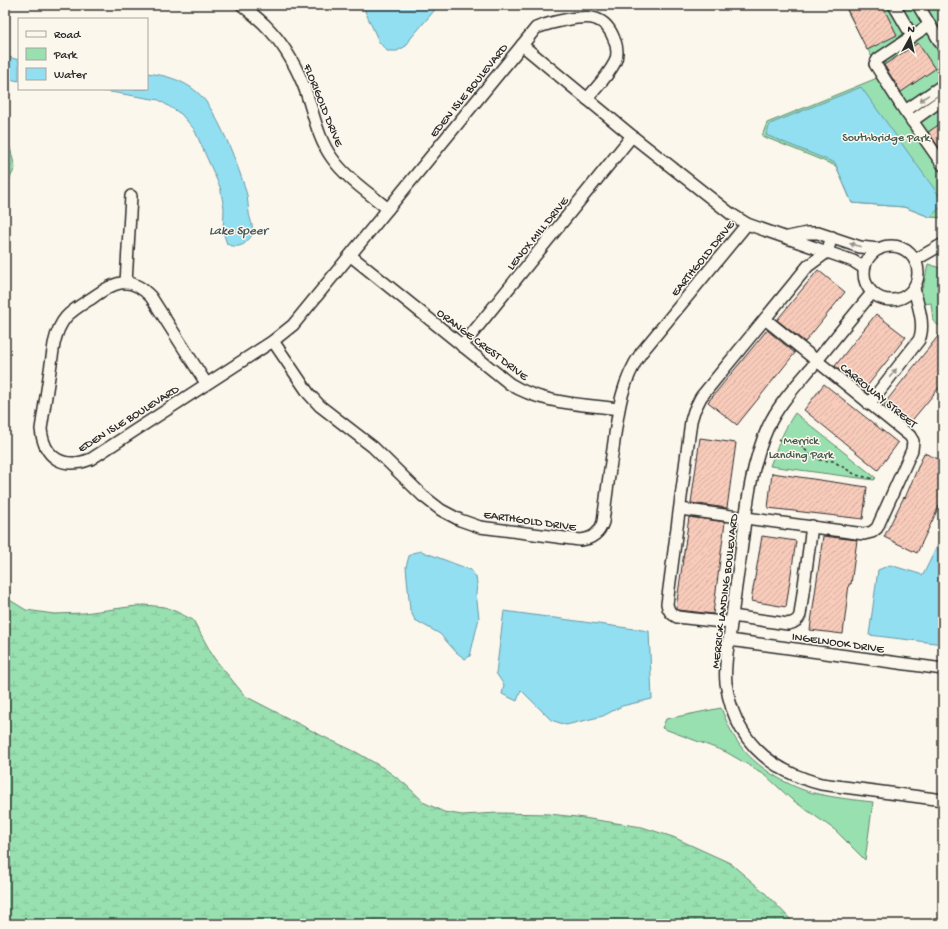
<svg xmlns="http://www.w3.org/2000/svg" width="948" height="929" font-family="'Gochi Hand',sans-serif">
<defs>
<pattern id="wetland-marsh" width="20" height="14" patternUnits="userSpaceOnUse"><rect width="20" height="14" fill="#98e0af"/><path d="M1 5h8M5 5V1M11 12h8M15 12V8" fill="none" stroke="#83c097"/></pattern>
<pattern id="building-hatch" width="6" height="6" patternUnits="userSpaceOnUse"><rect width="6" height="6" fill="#f8cbba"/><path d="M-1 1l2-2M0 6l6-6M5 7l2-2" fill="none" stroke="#d5aea0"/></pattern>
</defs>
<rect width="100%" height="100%" fill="#fbf7ec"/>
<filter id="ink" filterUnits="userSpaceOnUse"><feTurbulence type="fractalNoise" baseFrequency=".025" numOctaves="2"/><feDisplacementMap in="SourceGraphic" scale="8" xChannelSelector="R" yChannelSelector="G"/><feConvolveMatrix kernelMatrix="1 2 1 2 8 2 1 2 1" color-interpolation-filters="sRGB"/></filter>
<g filter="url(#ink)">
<g fill="url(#wetland-marsh)" stroke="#62866d">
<path d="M5,128L15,168L5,188Z"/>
<path d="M5,597L26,610L54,614L84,613L144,605L165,607L177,612L193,620L214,658L245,696L324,737L356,752L385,769L405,784L425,803L444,812L462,815L498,813L549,814L577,817L642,827L673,837L730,863L764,892L795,924H5Z"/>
</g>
<g fill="#98e0af" stroke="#62866d">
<path d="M844,5H943V218L930,217L904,207L852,203L836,166L762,136L767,123L882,76Z"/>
<path d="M928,264L943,269V329L933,321L931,303L925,304L922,302L921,291L924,284Z"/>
<path d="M795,413L876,478L874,480L770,466C777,447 784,429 795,413Z"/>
<path d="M721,708C726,720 731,733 739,744C754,766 791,789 818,794C836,798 855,800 873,802L865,860L835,830L791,799L764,774L726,752L662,728L666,719Z"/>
</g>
<g fill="#92dff2" stroke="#6997a2">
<path d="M361,5H439L411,38L406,46L397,51H387L379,42L364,9Z"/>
<path d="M5,56L19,60V81L5,78Z"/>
<path d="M147,73C165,75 183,80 197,92C217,108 240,170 247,195C248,201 248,207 249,213C250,220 254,227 252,234C251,238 247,241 244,244C239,247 233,247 227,244L223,232L224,208L220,187L194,129L181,114L159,100L92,89H147Z"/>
<path d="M861,87L943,201V205L930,217L904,207L852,203L835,163L766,135L770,124Z"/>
<path d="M943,534V644L869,635L878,570L890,565L923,575Z"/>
<path d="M421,551L471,570L476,577L477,584L476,593L479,618L470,656L465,659L456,652L440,634L415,620L410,610L406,567L409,556L412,553Z"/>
<path d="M504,611L649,631L652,699L622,706L603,716L566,725L551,720L521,690L517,701L502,694L504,685L496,673Z"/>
</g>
<g fill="url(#building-hatch)" stroke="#2b2b2b">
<path d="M845,5H882L897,35L867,50Z"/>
<path d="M918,43L935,69L901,92L884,65Z"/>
<path d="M943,122V153L928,132Z"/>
<path d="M818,270L845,292L805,342L777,320Z"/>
<path d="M876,314L906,337L864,390L835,366Z"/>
<path d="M767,330L795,353L737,425L708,402Z"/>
<path d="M943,330V383L909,424L884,404Z"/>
<path d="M824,384L898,443L878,470L804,410Z"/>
<path d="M700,438L736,443L727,508L691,503Z"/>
<path d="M924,453L943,461V498L917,553L884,537L904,497L905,498Z"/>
<path d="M772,473L867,487L863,519L768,508Z"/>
<path d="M689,517L725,522L713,614L679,610L676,608Z"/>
<path d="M762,536L796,541L786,607L751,601Z"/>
<path d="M823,536L857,540L851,584H849L843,634L810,630Z"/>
</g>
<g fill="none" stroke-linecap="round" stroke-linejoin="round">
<defs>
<g id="minor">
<path d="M242,5C250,12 258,18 265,25C282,42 294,62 303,84C313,108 316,136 332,158C346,178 369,193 388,209"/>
<path d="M894,5L912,36"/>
<path d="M918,5L943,47"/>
<path d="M929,25L878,59L875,64L901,105L943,165"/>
<path d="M522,45L632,136L731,214L747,224L853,261L864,268"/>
<path d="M905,111L943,85"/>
<path d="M912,121L943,99"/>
<path d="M788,237L807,233H818L860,247L879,249"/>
<circle cx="891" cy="273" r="27"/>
<path d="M351,256L510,384C542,404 582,404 618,409"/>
<path d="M915,260L943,244"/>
<path d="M126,283L131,196"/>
<path d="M872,293C851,318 831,343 811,368C795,387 778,405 768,427C749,469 746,515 740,560C736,584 733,608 730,632C728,648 724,666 726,683C734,739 768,770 821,784L943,800"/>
<path d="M273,341L309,394L320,406L373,447L423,496L441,510L460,520L480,527L580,540C592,539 599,534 603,522C606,498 609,474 613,449C618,413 620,385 641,353L747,224"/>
<path d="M462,346L632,136"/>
<path d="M206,383L151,297C130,274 114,282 92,298C70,312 60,317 54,344L41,429C44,458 63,470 91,459L273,341L293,325L536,28C549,23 583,14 596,19C605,22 611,31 614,39C617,46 618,55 615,62C608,76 596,88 587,99"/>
<path d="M869,404L919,340C926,324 917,304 914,288"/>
<path d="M680,509L864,534L872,532L877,528L912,450L913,441L910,436L765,319"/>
<path d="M732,616L788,624C794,623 798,621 800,615L812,526"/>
<path d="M731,623L677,617C671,614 668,611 667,604L691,421L694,411L701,397L808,266L827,252L832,237"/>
<path d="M729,640L943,669"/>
</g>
</defs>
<use href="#minor" stroke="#2b2b2b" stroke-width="14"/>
<path stroke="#2b2b2b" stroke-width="1.5" stroke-dasharray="3 3" stroke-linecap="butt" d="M778,439L784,442L800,444L810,455L818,460L833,461L856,475L875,479"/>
<use href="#minor" stroke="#fbf7ec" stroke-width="11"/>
</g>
<defs><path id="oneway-solid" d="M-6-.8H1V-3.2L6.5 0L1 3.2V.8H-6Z"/></defs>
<g fill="#93918c">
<use href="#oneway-solid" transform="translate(924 98) rotate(146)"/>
<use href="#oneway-solid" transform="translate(855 245) rotate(-162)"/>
<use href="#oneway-solid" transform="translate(893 373) rotate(-52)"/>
</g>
</g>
<g text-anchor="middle" stroke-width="3" stroke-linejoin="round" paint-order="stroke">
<g font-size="12" fill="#2b2b2b" stroke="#fbf7ec">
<text transform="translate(468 90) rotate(-51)" y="4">EDEN ISLE BOULEVARD</text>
<text transform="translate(324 105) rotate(68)" y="4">FLORIGOLD DRIVE</text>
<text transform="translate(537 233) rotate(-51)" y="4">LENOX MILL DRIVE</text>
<text transform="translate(702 258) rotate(-51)" y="4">EARTHGOLD DRIVE</text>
<text transform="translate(483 344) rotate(37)" y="4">ORANGE CREST DRIVE</text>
<text transform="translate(879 395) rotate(39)" y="4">CARROWAY STREET</text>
<text transform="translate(128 418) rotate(-32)" y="4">EDEN ISLE BOULEVARD</text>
<text transform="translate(530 520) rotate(8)" y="4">EARTHGOLD DRIVE</text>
<text transform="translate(724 591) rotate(-83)" y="4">MERRICK LANDING BOULEVARD</text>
<text transform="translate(838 642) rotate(8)" y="4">INGELNOOK DRIVE</text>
</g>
<g font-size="12" fill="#46584c" stroke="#fbf7ec">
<text x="886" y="141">Southbridge Park</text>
<text x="801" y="444">Merrick<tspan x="801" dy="14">Landing Park</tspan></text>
</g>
<g font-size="13" font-style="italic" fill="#45585d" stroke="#fbf7ec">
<text x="238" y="234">Lake Speer</text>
</g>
</g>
<rect width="948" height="929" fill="none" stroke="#fbf7ec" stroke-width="20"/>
<rect x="10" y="10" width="928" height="909" fill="none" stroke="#2b2b2b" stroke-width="1.5" filter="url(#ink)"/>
<rect x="18" y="18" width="130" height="72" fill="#fbf7ec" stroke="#a8a59f"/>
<rect x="26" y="31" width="20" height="6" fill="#fbf7ec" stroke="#a8a59f"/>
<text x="54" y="38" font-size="12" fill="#2b2b2b">Road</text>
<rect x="26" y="48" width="20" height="12" fill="#98e0af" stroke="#a8a59f"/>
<text x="54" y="58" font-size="12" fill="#2b2b2b">Park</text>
<rect x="26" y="68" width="20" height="12" fill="#92dff2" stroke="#a8a59f"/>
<text x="54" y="78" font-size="12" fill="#2b2b2b">Water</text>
<g transform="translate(910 38) rotate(8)" stroke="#fbf7ec" stroke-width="3" paint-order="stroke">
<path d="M0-3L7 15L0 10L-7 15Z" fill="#2b2b2b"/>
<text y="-6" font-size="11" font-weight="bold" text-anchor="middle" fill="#2b2b2b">N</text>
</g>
</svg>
